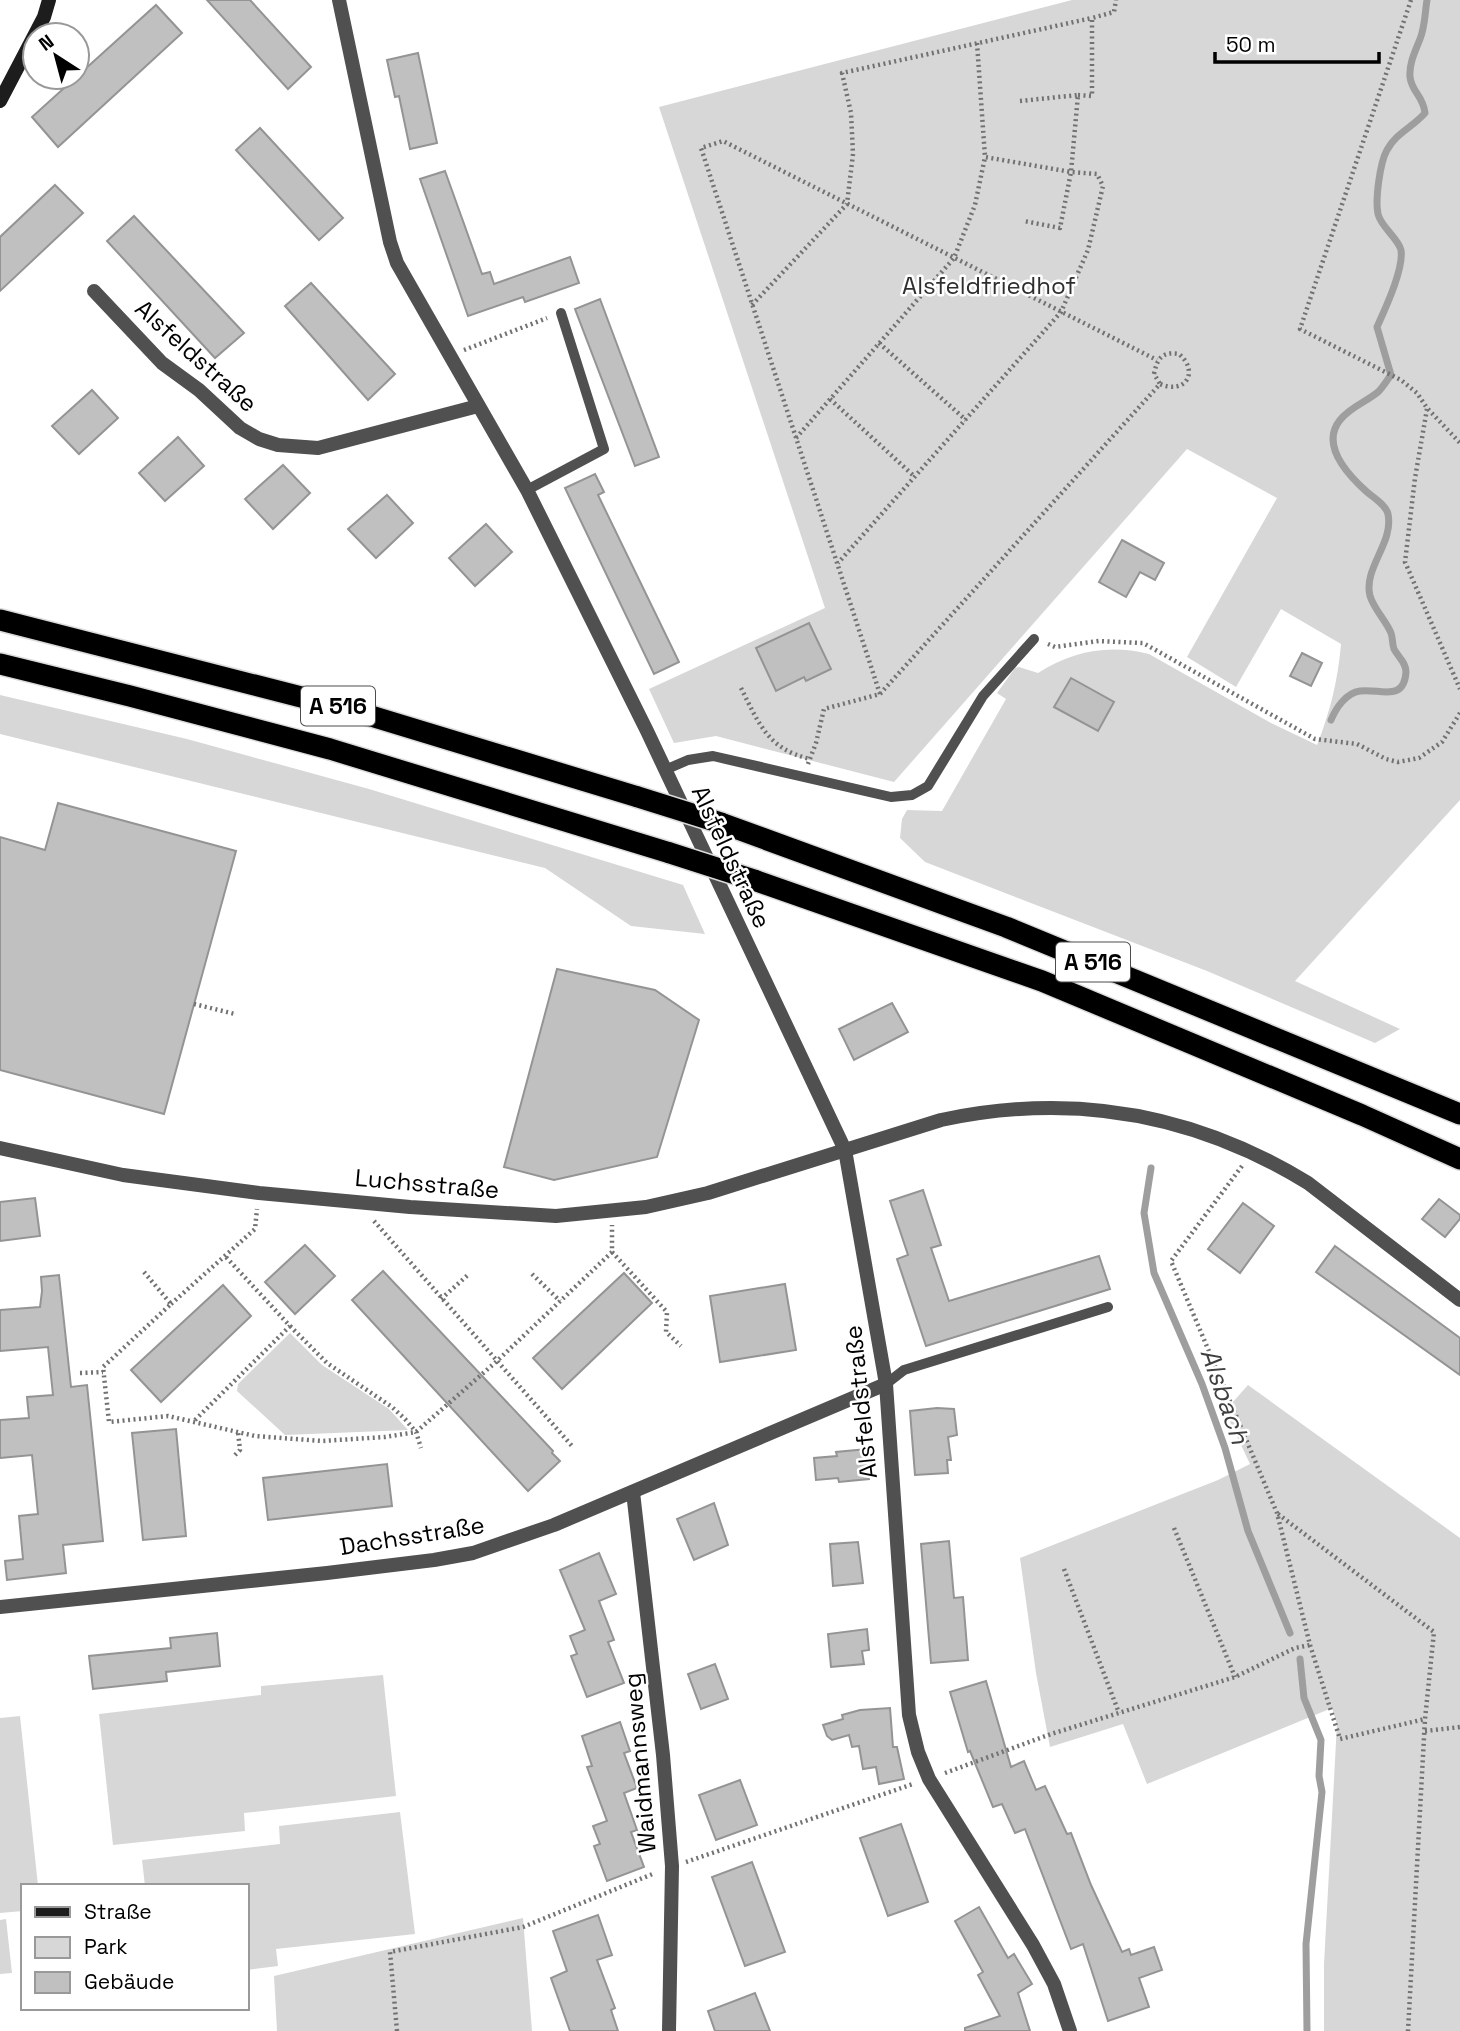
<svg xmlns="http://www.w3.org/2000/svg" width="1460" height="2031" font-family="'Space Grotesk',sans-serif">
<rect width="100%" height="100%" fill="#fff"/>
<g fill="#d7d7d7">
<path d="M1072,0H1460V800L1295,981L1400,1029L1375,1043L1207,971L925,862L900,838L902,819L907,810L942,811L1006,699L997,693L1015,668L1019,667L1038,673C1073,651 1108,644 1149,654L1271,723L1317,745C1330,712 1338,680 1341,644L1281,609L1236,687L1187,657L1277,498L1187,449L894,782L716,736L674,743L649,689L825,608L659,107Z"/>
<path d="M0,695L187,739L369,789L683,885L705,934L631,926L545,868L0,734Z"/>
<path d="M290,1333L322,1365L389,1409L408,1430L285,1435L237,1391L238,1384Z"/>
<path d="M1248,1385L1460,1538V2031H1324V1964L1337,1724L1332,1708L1147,1784L1123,1724L1050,1747L1036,1673L1020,1558L1218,1480L1250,1464L1225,1411Z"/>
<path d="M383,1675L396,1796L244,1813L245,1831L113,1845L99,1714L261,1695V1686Z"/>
<path d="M20,1716L38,1886H23V1911L0,1913V1718Z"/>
<path d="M400,1812L415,1934L276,1949L278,1966L247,1970V1886H145L142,1860L280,1844L279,1826Z"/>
<path d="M523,1918L532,2031H277L274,1976Z"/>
<path d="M6,1919L12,1973L0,1974V1920Z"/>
</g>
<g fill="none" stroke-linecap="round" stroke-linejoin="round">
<g stroke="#9e9e9e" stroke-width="7">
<path d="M1331,720C1336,708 1346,693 1360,691C1379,688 1404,703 1406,672C1406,662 1398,657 1394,649C1392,644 1393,638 1391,633C1386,621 1374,609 1370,596C1363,568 1394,543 1388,514C1386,505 1374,498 1367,492C1348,475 1320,445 1340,420C1350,407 1366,402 1378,392C1383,387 1387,380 1391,375L1377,327C1385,309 1404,269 1401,250C1398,238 1381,227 1378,214C1375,200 1380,162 1387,150C1396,133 1413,127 1425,113C1423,95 1412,93 1410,77C1409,63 1415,52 1420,39C1425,27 1425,12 1427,0"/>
<path d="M1151,1168L1144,1213L1154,1273L1202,1384L1225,1448L1248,1531L1290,1633"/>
<path d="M1300,1659L1304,1698L1321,1740L1319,1776L1322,1792L1306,1944L1307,2031"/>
</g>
</g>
<g fill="#c0c0c0" stroke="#949494" stroke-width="2">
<path d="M207,0H250L311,67L288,89Z"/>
<path d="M156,5L182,33L58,147L32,117Z"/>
<path d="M418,53L437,143L410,149L399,96L395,97L387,60Z"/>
<path d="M260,128L343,218L319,240L236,150Z"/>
<path d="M445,171L482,274L490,272L494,284L570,257L579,283L525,302L523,297L468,316L420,179Z"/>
<path d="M55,185L83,213L0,291V237Z"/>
<path d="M134,216L244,333L215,358L107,241Z"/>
<path d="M311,283L395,374L368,400L285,306Z"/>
<path d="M600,299L659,457L635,466L575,309Z"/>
<path d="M92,390L118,418L79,454L52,426Z"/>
<path d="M178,437L204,466L165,501L139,473Z"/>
<path d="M283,465L310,493L273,529L245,499Z"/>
<path d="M595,474L604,492L598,495L679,662L654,674L565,488Z"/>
<path d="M387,495L413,523L376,558L348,529Z"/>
<path d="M486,524L512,552L475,586L449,558Z"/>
<path d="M1122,540L1164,563L1155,580L1140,572L1126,597L1099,582Z"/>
<path d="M809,623L831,669L806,681L804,677L776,691L756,648Z"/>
<path d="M1302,653L1322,663L1311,686L1290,676Z"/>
<path d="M1071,678L1114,702L1098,731L1054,707Z"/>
<path d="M58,803L236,851L164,1114L0,1070V837L45,850Z"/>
<path d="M557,969L655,990L699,1020L657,1157L554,1180L504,1167Z"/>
<path d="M892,1003L908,1032L854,1060L839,1029Z"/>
<path d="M923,1190L941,1245L931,1248L949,1301L1099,1256L1110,1289L926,1346L897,1259L908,1255L890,1201Z"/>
<path d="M35,1198L40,1236L0,1241V1202Z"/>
<path d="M1439,1199L1460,1215V1219L1445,1237L1422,1219Z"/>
<path d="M1243,1203L1274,1226L1240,1273L1208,1249Z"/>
<path d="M305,1245L335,1276L295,1314L265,1282Z"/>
<path d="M1335,1246L1460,1338V1375L1316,1272Z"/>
<path d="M383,1271L553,1451L552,1453L560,1461L528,1491L352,1300Z"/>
<path d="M624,1273L652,1303L562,1389L533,1358Z"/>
<path d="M59,1275L71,1387L87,1385L103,1541L63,1545L66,1573L7,1580L5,1561L23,1559L19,1516L38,1514L32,1455L0,1458V1420L29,1418L27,1397L53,1395L48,1347L0,1351V1310L40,1307L42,1291L41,1277Z"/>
<path d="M785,1284L796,1350L720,1362L710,1296Z"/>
<path d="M223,1285L251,1316L161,1402L131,1370Z"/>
<path d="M937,1408L954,1409L957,1435L948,1437L951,1460H947L948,1473L915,1475L910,1411Z"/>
<path d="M176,1429L186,1536L143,1540L132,1433Z"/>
<path d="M867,1449L869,1479L839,1482L838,1478L816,1480L814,1458L837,1456L836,1452Z"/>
<path d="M387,1464L392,1506L268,1520L263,1478Z"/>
<path d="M714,1503L728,1545L694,1560L677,1519Z"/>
<path d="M949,1541L954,1598L963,1597L968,1660L931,1663L921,1544Z"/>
<path d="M858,1542L863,1583L833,1586L830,1544Z"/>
<path d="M599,1553L616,1594L599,1601L614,1640L608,1642L624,1683L587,1697L571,1656L577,1654L570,1636L585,1630L560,1570Z"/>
<path d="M867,1629L869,1650L862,1651L864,1664L831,1667L828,1634Z"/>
<path d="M217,1633L220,1666L166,1672L167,1681L93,1689L89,1656L171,1648L170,1638Z"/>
<path d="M715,1664L728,1699L701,1709L688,1674Z"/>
<path d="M986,1681L1011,1767L1024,1761L1036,1790L1045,1786L1067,1834L1071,1833L1091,1885L1122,1952L1129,1949L1131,1955L1154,1947L1162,1970L1139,1978L1149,2007L1108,2021L1083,1944L1071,1949L1025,1829L1015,1833L1002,1804L993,1807L970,1751L968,1752L950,1692Z"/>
<path d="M890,1708L893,1747H897L904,1779L879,1784L876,1767L863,1769L859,1746L852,1747L849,1735L832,1740L827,1736L823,1725L843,1719L842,1715L860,1710Z"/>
<path d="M620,1722L630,1751L624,1753L637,1788L624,1793L637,1830L631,1832L644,1867L607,1881L594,1846L600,1844L593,1826L607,1821L587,1767L592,1766L582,1736Z"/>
<path d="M740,1780L757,1825L716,1840L699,1795Z"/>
<path d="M901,1824L928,1902L888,1916L860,1838Z"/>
<path d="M752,1862L785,1952L745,1966L712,1877Z"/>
<path d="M979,1907L1008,1958L1014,1954L1032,1984L1018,1993L1030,2031H965V2028L1000,2016L978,1975L983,1972L955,1921Z"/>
<path d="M598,1915L612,1955L597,1960L615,2008L611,2010L618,2031H570L551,1978L567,1971L553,1931Z"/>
<path d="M755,1993L770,2031H715L708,2011Z"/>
</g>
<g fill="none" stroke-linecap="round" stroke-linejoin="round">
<defs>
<g id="highway">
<path d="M0,620L348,709L638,797"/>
<path d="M0,664L130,696L330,749L670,853"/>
<path d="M721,823L1006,927L1460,1114"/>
<path d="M754,880L1042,981L1362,1115L1460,1159"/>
</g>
</defs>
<use href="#highway" stroke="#dbdbdb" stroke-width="24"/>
<g stroke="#727272" stroke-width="4.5" stroke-dasharray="2 3.5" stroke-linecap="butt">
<path d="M1411,0L1300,329L1401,380L1417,393L1427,408L1460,443"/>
<path d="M977,43L985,157"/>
<path d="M1078,95L1092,96V18L1114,12L1116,0"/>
<path d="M1020,101L1078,95L1071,172L1060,228L1024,221"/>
<path d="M752,305L847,204L853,154L851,113L842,73L1092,18"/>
<path d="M879,343L966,420"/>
<path d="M464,350L547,318"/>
<path d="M830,399L915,477"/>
<path d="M1427,409L1415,478L1405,562L1460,689"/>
<path d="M796,438L954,258L975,205L985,157L1071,172L1097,174L1103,186L1088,250L1061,312L838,563"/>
<path d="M1048,644L1055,647L1099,641L1143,643L1315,739L1357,744L1386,759L1398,762L1419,758L1442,742L1460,713"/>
<path d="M741,688C759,724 768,749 810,759"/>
<path d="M880,694L701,148L723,141L1157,360"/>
<path d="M808,764L816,743L824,709L880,694L1160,384C1185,395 1200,372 1179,354C1162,351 1157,359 1154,374L1160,384"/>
<path d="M194,1004L235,1014"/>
<path d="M1242,1166L1171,1261L1277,1513L1310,1645L1340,1739L1425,1719"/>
<path d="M374,1221L572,1446"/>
<path d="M612,1252L667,1312L666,1332L681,1346"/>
<path d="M144,1272L171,1304L103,1367L109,1422L168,1416L255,1436L322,1441L385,1437L416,1432L497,1361L612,1252V1225"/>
<path d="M532,1274L560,1301"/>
<path d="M441,1299L469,1274"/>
<path d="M171,1304L255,1229L257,1209"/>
<path d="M290,1326L327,1363L392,1407L405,1419L416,1432L421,1448"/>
<path d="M80,1373L103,1372"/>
<path d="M195,1420L290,1326L225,1256"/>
<path d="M235,1455L240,1450L238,1432"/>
<path d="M1278,1514L1434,1632L1425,1719L1408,2031"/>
<path d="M1174,1528L1235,1677"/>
<path d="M1064,1569L1119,1713"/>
<path d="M1425,1731L1460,1727"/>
<path d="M945,1773L1051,1734L1235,1677L1295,1648L1310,1645"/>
<path d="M686,1862L913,1784"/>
<path d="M397,2031L390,1952L523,1927L655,1873"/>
</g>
<g stroke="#505050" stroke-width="10">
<path d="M527,490L604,449L561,313"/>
<path d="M665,770L688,760L713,756L891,797L912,795L928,786L983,696L1034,639"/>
<path d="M886,1384L904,1370L1108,1307"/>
</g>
<g stroke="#505050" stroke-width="14">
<path d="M339,0L390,242L397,263L527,490L647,731L845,1150L886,1384L909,1715L918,1752L929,1779L1033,1945L1054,1984L1070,2031"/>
<path d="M94,291L162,363L199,390L240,428L259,439L278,445L318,448L478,406"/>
<path d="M0,1148L123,1175L259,1193L410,1207L556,1216L646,1207L708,1193L941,1120C1071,1092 1194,1113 1308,1183L1460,1300"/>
<path d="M633,1492L663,1755L672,1866L669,2031"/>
<path d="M0,1607L327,1573L434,1560L473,1553L554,1525L886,1384"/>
</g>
<path stroke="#1d1d1d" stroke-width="14" d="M0,101L44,17L49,0"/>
<use href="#highway" stroke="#000" stroke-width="21"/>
<defs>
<g id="highway-bridge">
<path d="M638,797L721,823"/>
<path d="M670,853L754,880"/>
</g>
</defs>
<use href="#highway-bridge" stroke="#dbdbdb" stroke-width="24" stroke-linecap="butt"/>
<use href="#highway-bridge" stroke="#000" stroke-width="21"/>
</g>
<g text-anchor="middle" stroke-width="5" stroke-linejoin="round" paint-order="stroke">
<g fill="#fff" stroke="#4c4c4c" stroke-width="2">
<rect x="301" y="686.5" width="74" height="39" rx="5"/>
<rect x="1056" y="942.5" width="74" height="39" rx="5"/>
</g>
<g font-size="23" font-weight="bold" fill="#000">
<text x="338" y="714">A 516</text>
<text x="1093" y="970">A 516</text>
</g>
<g font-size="24" fill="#2e2e2e" stroke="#fff">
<text x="989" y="294">Alsfeldfriedhof</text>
</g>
<g font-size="24" fill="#000" stroke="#fff">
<text transform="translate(196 356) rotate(42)" y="8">Alsfeldstraße</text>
<text transform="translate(731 857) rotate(65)" y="8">Alsfeldstraße</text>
<text transform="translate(427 1184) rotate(5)" y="8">Luchsstraße</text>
<text transform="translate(861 1402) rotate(-96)" y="8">Alsfeldstraße</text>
<text transform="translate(412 1536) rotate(-9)" y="8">Dachsstraße</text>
<text transform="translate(640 1763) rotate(-95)" y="8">Waidmannsweg</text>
</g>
<g font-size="26" font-style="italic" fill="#3f3f3f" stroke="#fff">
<text transform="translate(1225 1396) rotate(71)" y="9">Alsbach</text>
</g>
</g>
<rect x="21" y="1884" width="228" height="126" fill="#ffffff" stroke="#999999" stroke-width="2"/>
<rect x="35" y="1907" width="35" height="10" fill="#1d1d1d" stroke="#999999" stroke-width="2"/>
<text x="84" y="1919" font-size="21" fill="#000000">Straße</text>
<rect x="35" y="1937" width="35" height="21" fill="#d7d7d7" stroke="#999999" stroke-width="2"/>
<text x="84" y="1954" font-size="21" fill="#000000">Park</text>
<rect x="35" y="1972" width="35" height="21" fill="#c0c0c0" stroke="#999999" stroke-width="2"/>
<text x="84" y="1989" font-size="21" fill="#000000">Gebäude</text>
<g transform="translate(56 56) rotate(324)"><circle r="33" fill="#ffffff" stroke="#999999" stroke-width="2"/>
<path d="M0-5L12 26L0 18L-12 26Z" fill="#000000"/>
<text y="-10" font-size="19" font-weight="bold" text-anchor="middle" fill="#000000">N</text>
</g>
<path d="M1215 52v10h164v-10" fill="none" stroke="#000000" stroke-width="3.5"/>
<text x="1226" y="52" font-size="21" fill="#000000" stroke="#ffffff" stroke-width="5" paint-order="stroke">50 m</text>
</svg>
